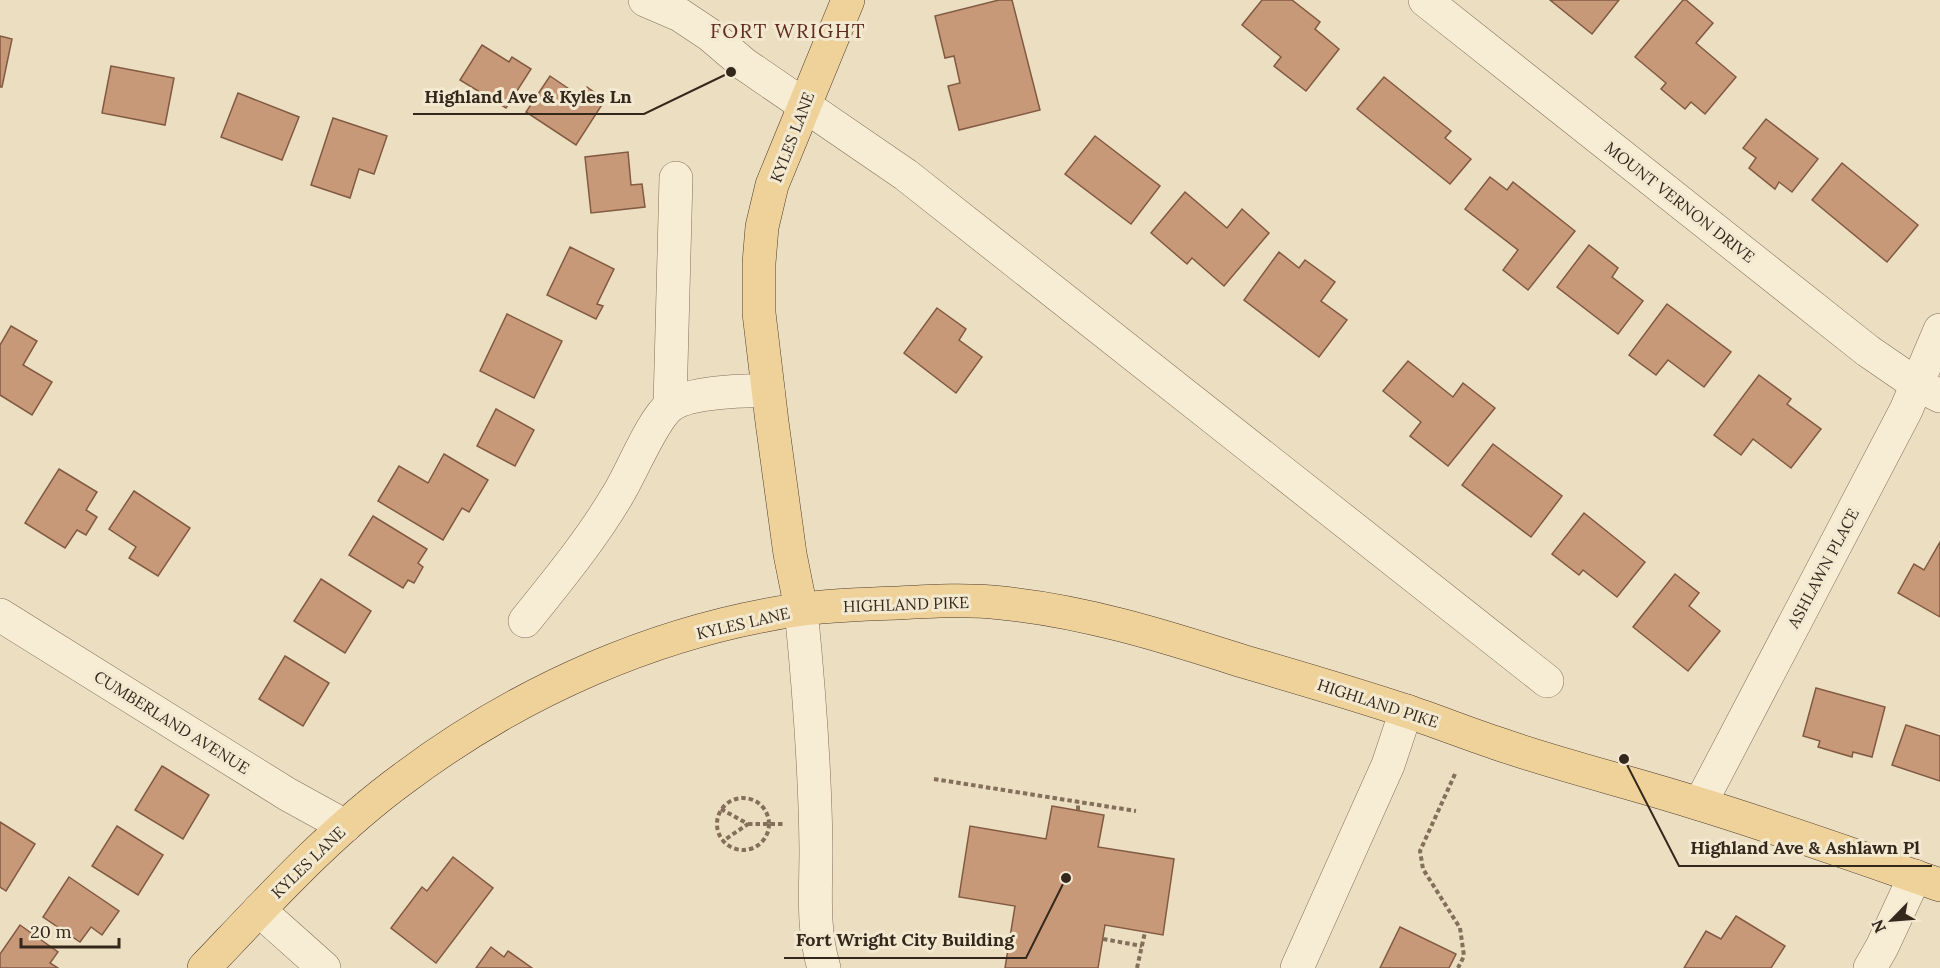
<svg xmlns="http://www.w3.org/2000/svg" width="1940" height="968" font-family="Lora,serif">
<rect width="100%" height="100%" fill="#ebdec1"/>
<g fill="#c89979" stroke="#825a41" stroke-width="1.5">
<path d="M999,0H1012L1040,110L959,130L948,86L960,83L954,56L945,58L935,16Z"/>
<path d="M1262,0H1292L1320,22L1315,29L1339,49L1306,91L1274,66L1281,57L1242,25Z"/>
<path d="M1550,0H1619L1592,34Z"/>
<path d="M1683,0H1686L1713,23L1696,43L1736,77L1705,114L1691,102L1685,109L1661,89L1666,83L1635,57Z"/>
<path d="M0,36L12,39L2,87H0Z"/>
<path d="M482,45L509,62L512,57L531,69L506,108L460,80Z"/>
<path d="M111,66L174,78L165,125L102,113Z"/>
<path d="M550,76L581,97L587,87L605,100L576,145L526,112Z"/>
<path d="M1384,77L1451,131L1445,138L1471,159L1450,184L1357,109Z"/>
<path d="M238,93L299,117L282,160L221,137Z"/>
<path d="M333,118L387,136L374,174L359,169L350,198L311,185Z"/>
<path d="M1766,119L1818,159L1792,192L1779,182L1775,189L1749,168L1756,158L1743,148Z"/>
<path d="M1095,136L1160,186L1131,224L1065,174Z"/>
<path d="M628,152L631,185L642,184L645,207L591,213L585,157Z"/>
<path d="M1842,163L1918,225L1887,262L1812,200Z"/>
<path d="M1490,177L1507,190L1513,182L1575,231L1528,290L1503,270L1518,250L1465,209Z"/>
<path d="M1185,192L1227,228L1242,209L1269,233L1224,286L1192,258L1187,264L1151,233Z"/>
<path d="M1589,245L1618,268L1612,277L1643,301L1618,334L1557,287Z"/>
<path d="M570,247L614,269L597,304L603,306L596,319L547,295Z"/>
<path d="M1279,252L1299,268L1305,260L1335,282L1321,301L1347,320L1319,357L1244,300Z"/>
<path d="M1667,304L1731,352L1704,387L1668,360L1656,375L1629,355Z"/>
<path d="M937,308L966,329L959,340L982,357L956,393L904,353Z"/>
<path d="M507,314L562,341L534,398L480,371Z"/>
<path d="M11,326L37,341L23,365L52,382L32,415L0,395V345Z"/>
<path d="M1408,361L1453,397L1463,383L1495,408L1448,466L1410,436L1421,422L1383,391Z"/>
<path d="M1759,375L1791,399L1787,404L1821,429L1791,468L1753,439L1741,455L1714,435Z"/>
<path d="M496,409L534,430L515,466L477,446Z"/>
<path d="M1493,444L1562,496L1531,537L1462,485Z"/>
<path d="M444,454L488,480L469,512L462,508L443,540L378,501L399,466L428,483Z"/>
<path d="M59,469L97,492L86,510L97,517L86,535L77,530L65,548L25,523Z"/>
<path d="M134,491L190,528L158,576L129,558L136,547L109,529Z"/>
<path d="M1584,513L1645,562L1617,597L1583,570L1579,575L1552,554Z"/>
<path d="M373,516L427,549L418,563L423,567L414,583L408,580L403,588L349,555Z"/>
<path d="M1940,542V617L1898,593L1914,564L1924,570Z"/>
<path d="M1675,574L1699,593L1689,606L1720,631L1688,671L1633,627Z"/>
<path d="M321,579L371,611L345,653L294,621Z"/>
<path d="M285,656L329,683L303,726L259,699Z"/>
<path d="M1816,688L1885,707L1872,757L1853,752L1852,757L1818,747L1820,741L1803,736Z"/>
<path d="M1906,725L1940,736V781L1892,765Z"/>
<path d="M162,766L209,795L183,839L135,810Z"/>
<path d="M1052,806L1104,815L1098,847L1174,859L1163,935L1105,925L1098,968H1005L1015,906L959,897L970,826L1046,839Z"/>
<path d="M0,822L35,844L6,891L0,887Z"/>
<path d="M117,826L163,855L138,895L92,866Z"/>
<path d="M453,857L493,888L436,963L391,928L422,887L427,891Z"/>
<path d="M69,877L119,911L102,935L91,927L80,942L43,917Z"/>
<path d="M1736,916L1785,946L1771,968H1684L1706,931L1721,939Z"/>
<path d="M20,925L58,952L50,963L58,968H0V954Z"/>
<path d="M1400,927L1456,954L1449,968H1380Z"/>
<path d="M491,947L504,957L508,951L532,968H476Z"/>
</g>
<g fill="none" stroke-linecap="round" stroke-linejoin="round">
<defs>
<g id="minor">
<path d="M645,0L680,15L710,35L744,64L906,175L1547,681"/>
<path d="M1425,0L1868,351L1916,384L1940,396"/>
<path d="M670,405L676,178"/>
<path d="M801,609C809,689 815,769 816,849C816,889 812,929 824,968"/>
<path d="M0,615L287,794L345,826"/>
<path d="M525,621C557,581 591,540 617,496C631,474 652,420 670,406C688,392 745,390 768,391"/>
<path d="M1700,804L1906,410L1940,330"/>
<path d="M259,910L324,968"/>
<path d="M1297,968L1388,765L1406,711"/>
<path d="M1870,968L1882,947L1915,876"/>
</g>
<g id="major">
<path d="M801,609L790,554L772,422L759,313V263L762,227L772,185L848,0"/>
<path d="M204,968C267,902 330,832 404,778C520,691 659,629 803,609C834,605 866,604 898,603C932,601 968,599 1002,603C1084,611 1164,636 1242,661C1297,677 1352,693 1406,711C1436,721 1466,733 1496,743C1562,766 1630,782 1696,803C1778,828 1859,857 1940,885"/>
</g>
</defs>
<use href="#minor" stroke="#84705a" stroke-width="34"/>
<use href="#major" stroke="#523e2e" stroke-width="34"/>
<g stroke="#84705a" stroke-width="4" stroke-dasharray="4.5 3" stroke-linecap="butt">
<path d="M1455,774L1420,851L1423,869L1460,928L1464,956L1458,968"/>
<path d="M934,779L1136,811"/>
<circle cx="743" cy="824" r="26"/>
<path d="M721,809L748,824L723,841"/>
<path d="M1078,810V802"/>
<path d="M748,824H784"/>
<path d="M1103,939L1142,946"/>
<path d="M1137,968L1145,932"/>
</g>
<use href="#minor" stroke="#f7ecd4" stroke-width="33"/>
<use href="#major" stroke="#eed29a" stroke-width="33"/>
</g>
<g text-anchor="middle" stroke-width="6" stroke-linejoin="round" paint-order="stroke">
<g font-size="16" fill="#34281d" stroke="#f3e9d0">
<text transform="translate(792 137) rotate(-69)" y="6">KYLES LANE</text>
<text transform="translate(1680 202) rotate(38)" y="6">MOUNT VERNON DRIVE</text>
<text transform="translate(1823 568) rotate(-62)" y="6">ASHLAWN PLACE</text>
<text transform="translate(906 604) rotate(-2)" y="6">HIGHLAND PIKE</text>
<text transform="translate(743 623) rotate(-13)" y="6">KYLES LANE</text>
<text transform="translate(1378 703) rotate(18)" y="6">HIGHLAND PIKE</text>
<text transform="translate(172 722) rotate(32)" y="6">CUMBERLAND AVENUE</text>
<text transform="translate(308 862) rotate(-44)" y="6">KYLES LANE</text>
</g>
<g font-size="20" letter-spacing="1.5" fill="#5f2b1f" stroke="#f3e9d0">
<text x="788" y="38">FORT WRIGHT</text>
</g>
</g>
<path fill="none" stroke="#34281d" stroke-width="2" d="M731 72L644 114H413M1624 759L1679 866H1932M1066 878L1026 958H784"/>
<g fill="#34281d" stroke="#f3e9d0" stroke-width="2">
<circle cx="731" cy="72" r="6"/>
<circle cx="1624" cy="759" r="6"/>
<circle cx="1066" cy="878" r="6"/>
</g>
<g font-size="18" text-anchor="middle" font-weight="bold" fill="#34281d" stroke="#f3e9d0" stroke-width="6" stroke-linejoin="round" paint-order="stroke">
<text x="528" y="103">Highland Ave &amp; Kyles Ln</text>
<text x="1805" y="854">Highland Ave &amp; Ashlawn Pl</text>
<text x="905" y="946">Fort Wright City Building</text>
</g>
<g transform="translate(1892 920) rotate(245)" stroke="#f3e9d0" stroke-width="4.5" paint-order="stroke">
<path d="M0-4.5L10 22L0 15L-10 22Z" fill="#34281d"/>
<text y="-9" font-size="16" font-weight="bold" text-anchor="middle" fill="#34281d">N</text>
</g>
<path d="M21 938v9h98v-9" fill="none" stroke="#34281d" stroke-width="3"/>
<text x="30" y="938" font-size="18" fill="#34281d" stroke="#f3e9d0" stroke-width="4.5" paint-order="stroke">20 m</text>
</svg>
